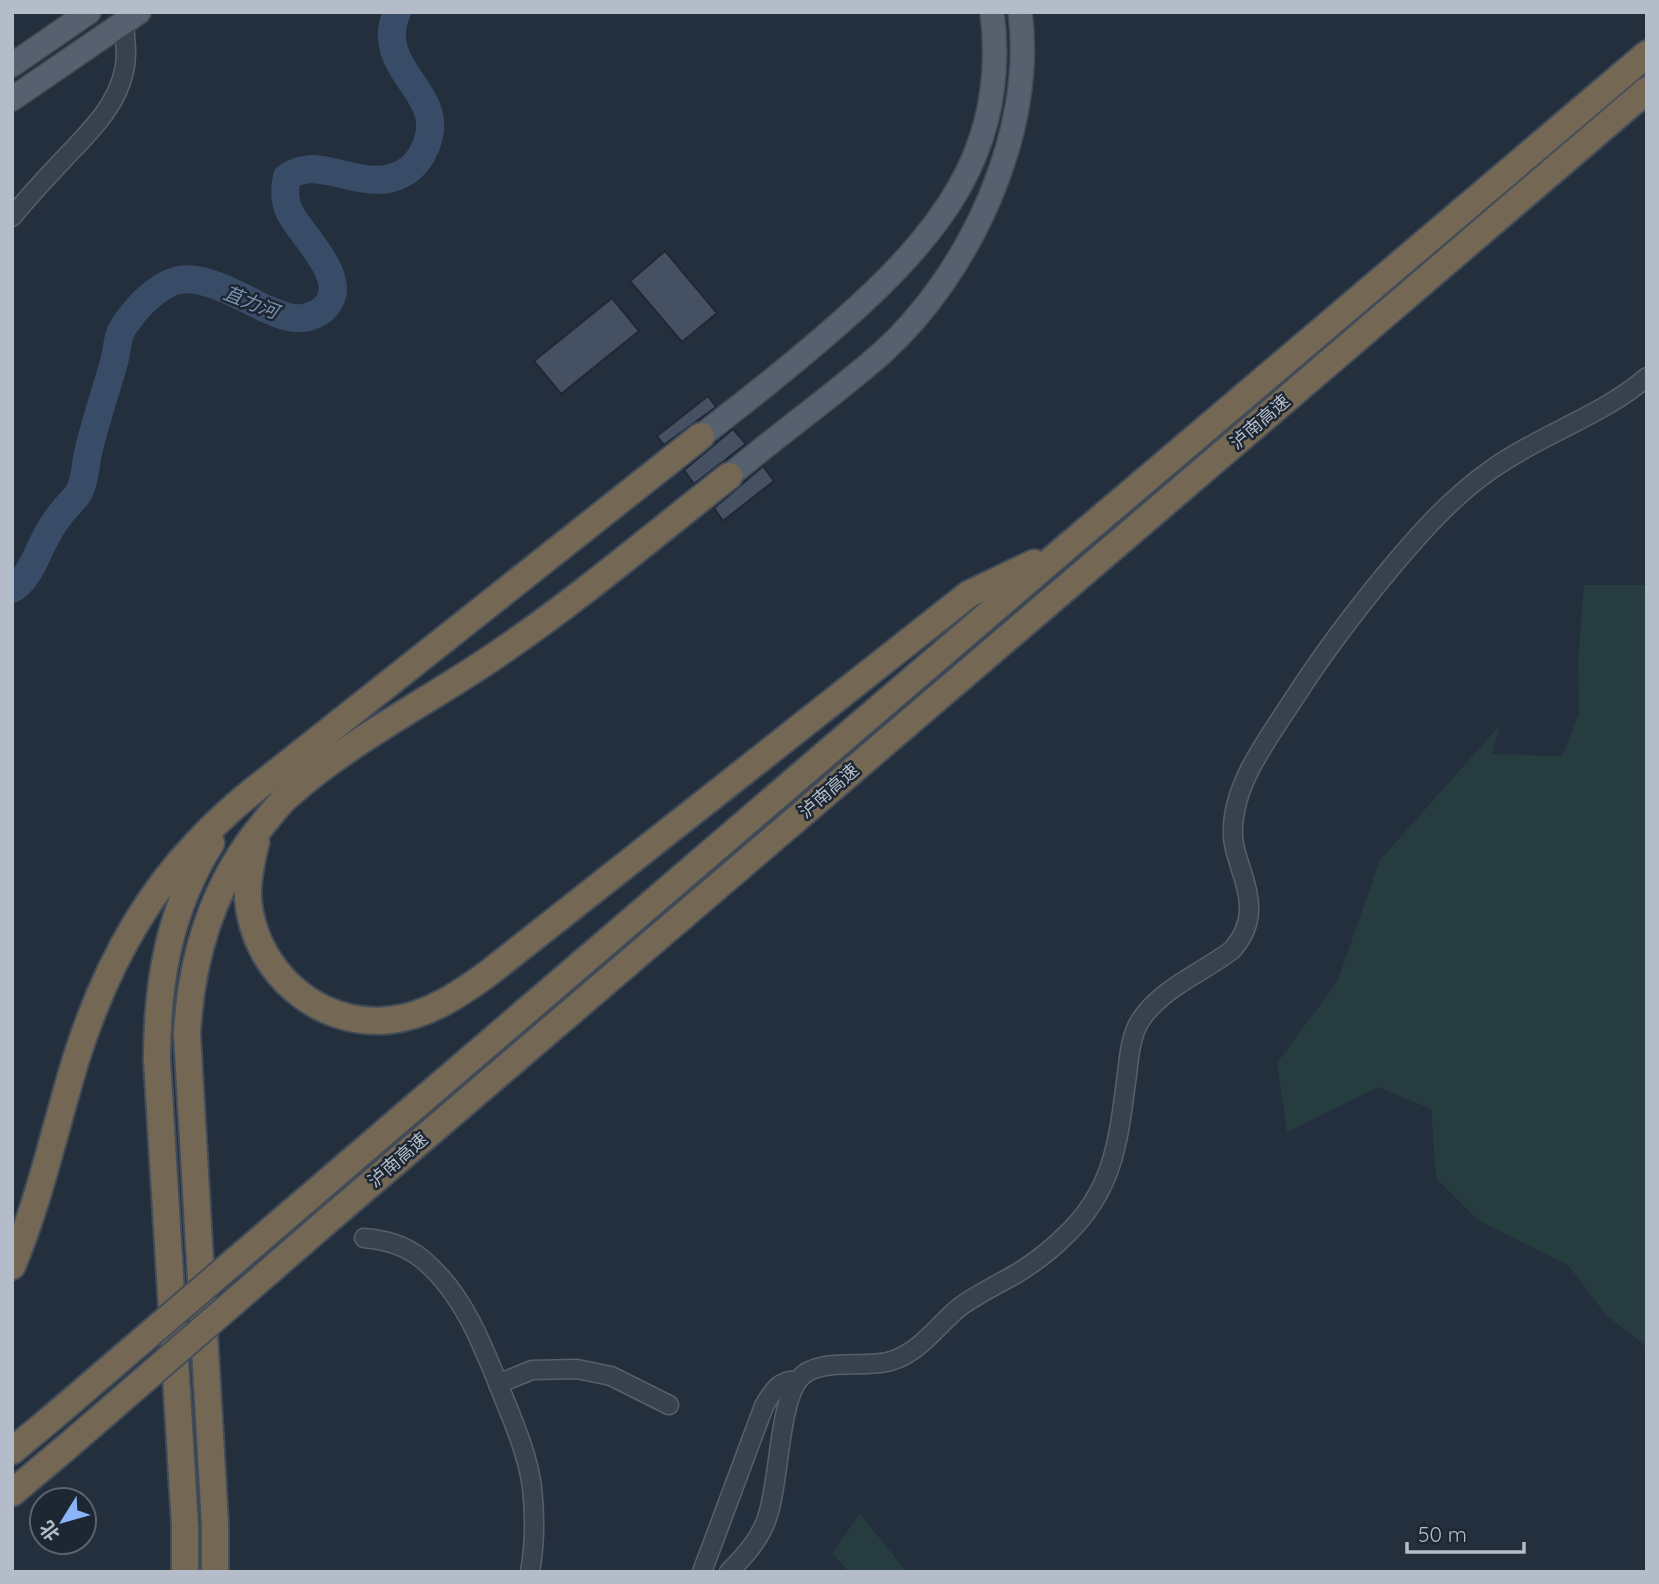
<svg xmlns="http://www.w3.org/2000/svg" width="1659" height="1584" font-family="Quicksand,'Noto Sans SC',sans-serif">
<rect width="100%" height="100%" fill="#242f3e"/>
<g fill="#263c3f">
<path d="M1584,585H1647V1347L1606,1315L1568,1265L1478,1220L1436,1178L1431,1109L1378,1087L1287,1132L1277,1063L1337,982L1380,860L1500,725L1492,754L1562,756L1579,713L1578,662Z"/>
<path d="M860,1514L907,1572H849L832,1553Z"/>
</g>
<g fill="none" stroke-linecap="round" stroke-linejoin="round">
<path stroke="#394c67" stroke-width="28" d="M12,589C29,580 37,553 46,537C51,527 57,518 64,510C69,503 76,499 80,490C86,478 85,462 89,449C96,419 106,391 114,362C117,352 117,340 121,331C125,324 131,316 137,309C146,298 164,283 179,280C204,275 242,297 264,308C277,313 290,320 304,318C313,316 322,312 327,305C349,278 302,236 290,213C284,201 284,190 287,177C295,172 303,169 312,169C347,171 380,193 411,168C420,160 426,148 429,136C440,89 373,67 397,12"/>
</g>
<g fill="#455162" stroke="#1f2835" stroke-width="2">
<path d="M665,251L717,313L682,342L630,281Z"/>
<path d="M612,298L639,331L561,394L534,361Z"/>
<path d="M708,396L716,407L664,445L657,436Z"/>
<path d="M733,429L746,444L694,484L684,470Z"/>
<path d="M763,466L774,481L723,521L714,508Z"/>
</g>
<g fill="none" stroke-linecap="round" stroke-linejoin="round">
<defs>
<g id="minor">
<path d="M12,217C28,197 45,179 63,160C88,133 116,108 124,71C128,55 125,39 124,22"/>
<path d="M364,1238C386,1240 405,1245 422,1259C465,1294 485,1351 505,1401C516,1428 528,1457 532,1487C535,1514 535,1544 530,1572"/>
<path d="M498,1384L532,1370L577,1369L611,1376L669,1405"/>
<path d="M702,1572L764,1406C772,1392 780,1379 797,1381"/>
<path d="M729,1572C744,1556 758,1542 766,1521C780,1485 778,1402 800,1378C818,1357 865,1369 891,1361C921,1352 938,1324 961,1306C978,1294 998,1284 1016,1274C1034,1263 1051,1250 1066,1235C1113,1190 1118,1143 1126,1082C1129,1062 1129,1039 1140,1021C1161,988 1202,973 1232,950C1256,923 1251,898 1240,866C1237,856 1233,846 1233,835C1232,812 1240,789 1250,769C1263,744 1280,720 1295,697C1324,652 1356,610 1390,569C1421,532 1452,497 1492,469C1541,434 1602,416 1647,377"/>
</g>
<g id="major">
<path d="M12,65L89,12"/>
<path d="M12,99L139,12"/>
<path d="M701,436C749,399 796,362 841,322C938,236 1010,150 992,12"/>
<path d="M729,476C759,451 790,427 821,403C842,386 863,370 883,352C970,273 1036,131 1020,12"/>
</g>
<g id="highway">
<path d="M256,842C251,861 247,880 248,899C254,971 318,1028 390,1020C428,1016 460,994 490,972L969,594L1034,563"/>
<path d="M306,1200L1068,546L1647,54"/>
<path d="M334,1215L1647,90"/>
<path d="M12,1266C40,1199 55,1128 76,1059C101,980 139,903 197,843C211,827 227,813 243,799L701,436"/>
<path d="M12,1451L53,1417"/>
<path d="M12,1493L69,1445"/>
<path d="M185,1572V1525L157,1060C157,982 169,910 211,843"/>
<path d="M215,1572V1524L187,1034C191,957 213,884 263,824C272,813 280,802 291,793C355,737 433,699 502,651C581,597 654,535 729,476"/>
</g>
</defs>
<use href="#minor" stroke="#565f6c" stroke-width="21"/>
<use href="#major" stroke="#414a57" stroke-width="26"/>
<use href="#highway" stroke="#434c59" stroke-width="30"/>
<use href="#minor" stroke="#38414e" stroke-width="18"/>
<use href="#major" stroke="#56606e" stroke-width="23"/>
<use href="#highway" stroke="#746855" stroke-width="26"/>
<defs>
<g id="highway-bridge">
<path d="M53,1417L306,1200"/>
<path d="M69,1445L334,1215"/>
</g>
</defs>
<use href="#highway-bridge" stroke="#434c59" stroke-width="30" stroke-linecap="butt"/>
<use href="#highway-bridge" stroke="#746855" stroke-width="26"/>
</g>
<g text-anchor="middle" stroke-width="5" stroke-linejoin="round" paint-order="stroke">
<g font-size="18" fill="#b4bcc9" stroke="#1d2633">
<text transform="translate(1260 422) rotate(-41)" y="6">泸南高速</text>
<text transform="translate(829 791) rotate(-41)" y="6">泸南高速</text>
<text transform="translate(398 1160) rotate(-41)" y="6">泸南高速</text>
</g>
<g font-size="19" font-style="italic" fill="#7c92b1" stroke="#1d2633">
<text transform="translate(251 302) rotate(21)" y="7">苴力河</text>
</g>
</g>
<rect width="1659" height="1584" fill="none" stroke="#b4bcc9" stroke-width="28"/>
<g transform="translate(63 1521) rotate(233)"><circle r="33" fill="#1d2633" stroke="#59626f" stroke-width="2"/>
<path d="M0-5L12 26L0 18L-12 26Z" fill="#8ab4f8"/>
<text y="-10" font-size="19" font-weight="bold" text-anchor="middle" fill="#b4bcc9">北</text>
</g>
<path d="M1407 1542v10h117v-10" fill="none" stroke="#b4bcc9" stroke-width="3.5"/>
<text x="1418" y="1542" font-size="21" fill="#b4bcc9" stroke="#1d2633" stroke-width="5" paint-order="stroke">50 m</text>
</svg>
